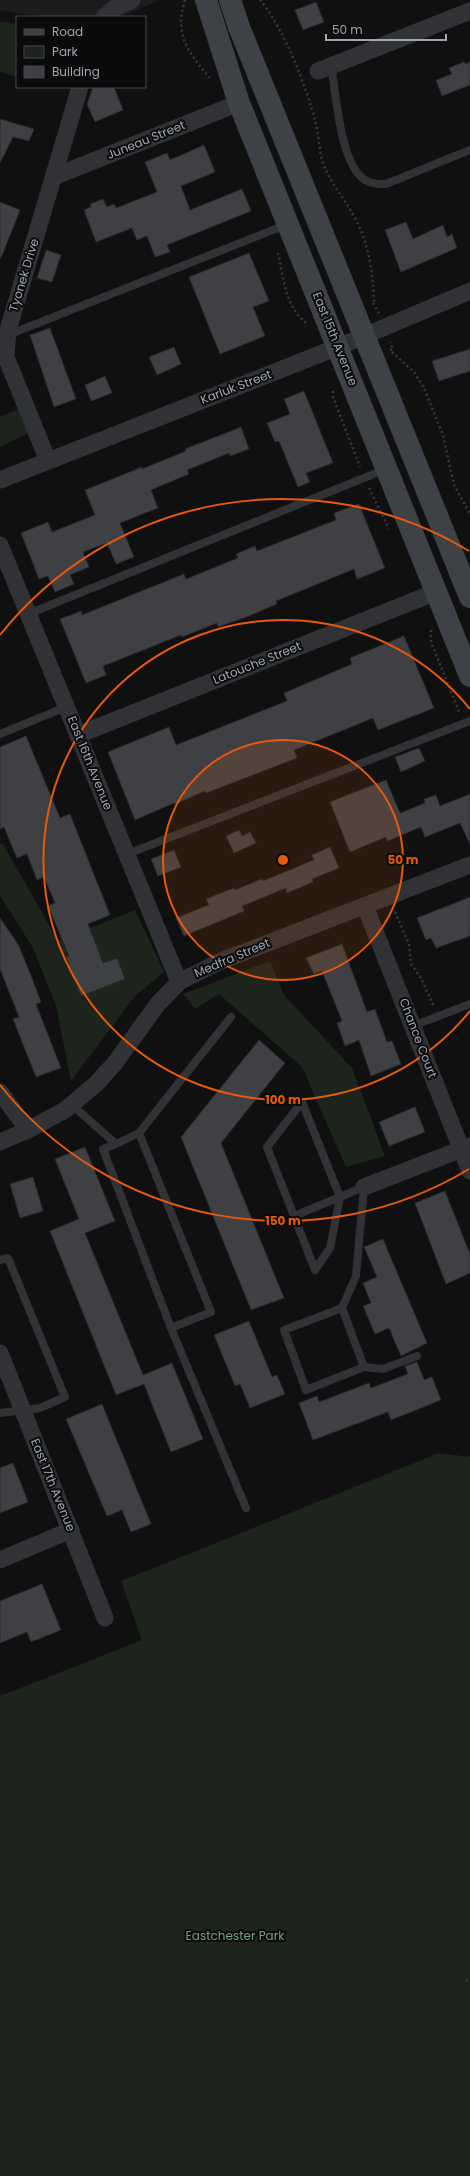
<svg xmlns="http://www.w3.org/2000/svg" width="470" height="2176" font-family="Poppins,sans-serif">
<rect width="100%" height="100%" fill="#101011"/>
<path fill="#1c1c1e" d="M0,0H161L120,17H41L0,10Z"/>
<g fill="#1c241c">
<path d="M0,22L17,24V77L0,72Z"/>
<path d="M18,409L30,432L0,447V417Z"/>
<path d="M0,844H3L58,941L135,910L164,972L135,996L71,1081L56,1005L33,948L0,896Z"/>
<path d="M270,961L284,995L352,1068L385,1156L346,1167L302,1067L219,994L195,1009L183,994Z"/>
<path d="M439,1453L470,1457V2176H0V1696L142,1640L121,1581Z"/>
</g>
<g fill="#3e4044" stroke="#292a2d">
<path d="M316,2L324,22L303,30L295,10Z"/>
<path d="M464,62L465,64L470,62V85L442,96L436,80L452,74L449,68Z"/>
<path d="M93,87H114L123,110L95,122L87,104Z"/>
<path d="M0,119L34,129L29,141L13,137L0,163Z"/>
<path d="M204,145L215,172L181,186L190,210L242,189L251,211L167,245L170,252L155,257L147,236L137,240L132,228L96,242L84,210L91,207L90,204L103,199L107,207L114,204L116,208L157,192L145,162L167,153L170,160Z"/>
<path d="M0,202L20,210L1,258H0Z"/>
<path d="M406,222L413,239L443,225L447,237L452,234L457,248L401,272L385,230Z"/>
<path d="M46,250L61,255L52,282L37,278Z"/>
<path d="M249,253L269,301L253,307L265,336L220,354L189,277Z"/>
<path d="M50,328L76,399L54,407L30,335Z"/>
<path d="M174,347L181,364L157,375L149,357Z"/>
<path d="M470,349V371L439,381L432,361Z"/>
<path d="M105,376L112,393L91,401L85,385Z"/>
<path d="M304,391L333,463L306,473L310,482L298,487L279,441L275,442L267,423L290,414L284,399Z"/>
<path d="M241,427L249,449L230,456L229,453L187,470L189,474L151,490L158,508L120,523L134,557L116,564L107,543L83,552L89,567L70,575L74,584L55,592L48,576L39,579L21,533L48,522L52,532L95,515L85,490L142,467V469L186,451L185,449Z"/>
<path d="M359,504L385,568L357,579L354,569L276,601L277,604L249,616L218,627L217,623L182,637L181,635L103,666L106,675L86,683L60,619L81,611L82,615L184,574L186,579L238,558L236,554L255,546L257,551L336,520L334,513Z"/>
<path d="M404,636L434,708L378,730L373,718L294,750L297,758L206,793L205,791L175,804L174,803L135,820L108,752L169,727L176,745L287,701L284,693L352,664L350,658Z"/>
<path d="M26,736L60,818L70,814L110,915L88,924L103,963L117,958L125,979L81,996L66,957L69,956L48,906L55,903L44,877L37,880L27,854L17,858L4,827L0,829V747Z"/>
<path d="M419,748L425,761L401,772L395,757Z"/>
<path d="M386,780L400,813L425,803L424,799L436,795L440,806L470,794V844L460,823L425,837L421,827L387,841L386,837L350,852L330,802Z"/>
<path d="M239,830L242,836L250,832L256,843L234,853L226,836Z"/>
<path d="M330,847L339,868L312,879L313,882L287,893L286,888L242,906L244,911L184,936L176,918L209,905L206,899L234,888L235,890L262,879L263,881L314,860L312,855Z"/>
<path d="M174,850L181,867L158,876L151,859Z"/>
<path d="M470,897V936L436,948L431,938L426,940L417,918Z"/>
<path d="M0,918L18,944L30,973L41,1002L36,1004L61,1068L36,1077L13,1019L19,1017L0,969Z"/>
<path d="M342,944L367,1012L375,1009L387,1042L392,1041L401,1064L371,1076L359,1040L345,1046L337,1023L342,1021L322,971L314,974L306,958Z"/>
<path d="M259,1040L285,1063L221,1143L284,1298L251,1310L181,1137Z"/>
<path d="M415,1107L425,1132L389,1146L379,1122Z"/>
<path d="M85,1147L115,1221L85,1233L143,1375L172,1363L203,1439L171,1452L144,1384L116,1395L50,1231L79,1219L55,1159Z"/>
<path d="M33,1177L43,1211L20,1218L10,1184Z"/>
<path d="M445,1191L470,1254V1273L446,1284L415,1203Z"/>
<path d="M383,1239L427,1343L401,1356L389,1328L375,1334L363,1306L371,1303L363,1283L377,1277L364,1247Z"/>
<path d="M249,1321L272,1377L277,1375L285,1394L250,1408L240,1384L235,1386L214,1335Z"/>
<path d="M417,1362L424,1380L432,1377L441,1400L391,1420L388,1412L313,1440L299,1403L317,1396L319,1402L369,1383L371,1388L408,1374L405,1366Z"/>
<path d="M102,1404L151,1524L131,1532L122,1510L107,1516L66,1419Z"/>
<path d="M13,1463L28,1502L0,1513V1468Z"/>
<path d="M42,1584L61,1630L31,1642L27,1632L0,1643V1601Z"/>
</g>
<g fill="none" stroke-linecap="round" stroke-linejoin="round">
<g stroke="#36393d" stroke-width="2.5" stroke-dasharray="2 3" stroke-linecap="butt">
<path d="M185,0C174,36 188,52 210,78"/>
<path d="M260,0C284,28 307,88 316,124C319,136 319,148 322,160C329,182 344,197 355,218C369,244 373,273 374,302"/>
<path d="M278,253C283,277 286,310 308,324"/>
<path d="M373,303L379,313"/>
<path d="M390,350L393,349L390,342"/>
<path d="M392,352L414,372L424,388L443,435L454,485L470,514"/>
<path d="M333,391V397L360,467"/>
<path d="M369,488L389,529"/>
<path d="M431,630V642L460,714"/>
<path d="M395,912L409,944L411,964L421,978L434,1007"/>
<path d="M466,1981L470,1980"/>
</g>
<g stroke="#303236" stroke-width="8">
<path d="M331,65C336,93 340,165 365,180C372,184 378,184 386,184L470,150"/>
<path d="M8,335L288,224"/>
<path d="M28,614L386,469"/>
<path d="M0,734L66,707"/>
<path d="M127,854L470,721"/>
<path d="M231,1017L139,1133L211,1312L171,1328L246,1508"/>
<path d="M413,1026L470,1004"/>
<path d="M72,1105L116,1144L139,1133"/>
<path d="M116,1144L103,1149L171,1328"/>
<path d="M294,1216L315,1270L330,1248L340,1197L302,1102L267,1147L294,1216L364,1187L356,1276L342,1308L284,1330L306,1390L364,1367L342,1308"/>
<path d="M0,1260L8,1258L65,1397L40,1408L0,1413"/>
<path d="M364,1367L383,1369L417,1356"/>
</g>
<g stroke="#303236" stroke-width="17">
<path d="M104,17L115,8L132,0"/>
<path d="M318,71L470,11"/>
<path d="M53,177L239,103"/>
<path d="M48,461L6,357L8,330L80,87"/>
<path d="M0,480L338,347L470,291"/>
<path d="M0,545L179,982"/>
<path d="M78,735L436,592"/>
<path d="M365,906L470,1171"/>
<path d="M0,1092L28,1130"/>
<path d="M0,1142L28,1130L65,1110L96,1084L115,1063L157,1005L179,982L221,961L470,865"/>
<path d="M364,1187L470,1146"/>
<path d="M0,1353L105,1618"/>
<path d="M0,1560L71,1530"/>
</g>
<g stroke="#3e4146" stroke-width="22">
<path d="M206,0L239,103L470,676"/>
<path d="M230,0L239,27L470,597"/>
</g>
</g>
<circle cx="283" cy="860" r="120" fill="#e8590c" fill-opacity=".12"/>
<g fill="none" stroke="#e8590c" stroke-width="2">
<circle cx="283" cy="860" r="120"/>
<path d="M470 1011A240 240 0 1 1 470 709"/>
<path d="M469 1169A361 361 0 0 1 0 1085M0 635A361 361 0 0 1 469 551"/>
</g>
<g text-anchor="middle" stroke-width="4" stroke-linejoin="round" paint-order="stroke">
<g font-size="12" fill="#a0a7b3" stroke="#0b0b0c">
<text transform="translate(146 140) rotate(-22)" y="4">Juneau Street</text>
<text transform="translate(24 275) rotate(-73)" y="4">Tyonek Drive</text>
<text transform="translate(335 339) rotate(68)" y="4">East 15th Avenue</text>
<text transform="translate(236 387) rotate(-21)" y="4">Karluk Street</text>
<text transform="translate(257 663) rotate(-22)" y="4">Latouche Street</text>
<text transform="translate(90 763) rotate(68)" y="4">East 16th Avenue</text>
<text transform="translate(232 958) rotate(-23)" y="4">Medfra Street</text>
<text transform="translate(418 1038) rotate(69)" y="4">Chance Court</text>
<text transform="translate(53 1485) rotate(68)" y="4">East 17th Avenue</text>
</g>
<g font-size="12" fill="#779f76" stroke="#0b0b0c">
<text x="235" y="1940">Eastchester Park</text>
</g>
</g>
<circle cx="283" cy="860" r="6" fill="#e8590c" stroke="#0b0b0c" stroke-width="2"/>
<g font-size="12" text-anchor="middle" font-weight="bold" fill="#e8590c" stroke="#0b0b0c" stroke-width="4" stroke-linejoin="round" paint-order="stroke">
<text x="403" y="864">50 m</text>
<text x="283" y="1104">100 m</text>
<text x="283" y="1225">150 m</text>
</g>
<rect x="16" y="16" width="130" height="72" fill="#0b0b0c" stroke="#47494f"/>
<rect x="24" y="29" width="20" height="6" fill="#3e4146" stroke="#47494f"/>
<text x="52" y="36" font-size="12" fill="#a0a7b3">Road</text>
<rect x="24" y="46" width="20" height="12" fill="#1c241c" stroke="#47494f"/>
<text x="52" y="56" font-size="12" fill="#a0a7b3">Park</text>
<rect x="24" y="66" width="20" height="12" fill="#3e4044" stroke="#47494f"/>
<text x="52" y="76" font-size="12" fill="#a0a7b3">Building</text>
<path d="M326 34v6h120v-6" fill="none" stroke="#a0a7b3" stroke-width="2"/>
<text x="332" y="34" font-size="12" fill="#a0a7b3" stroke="#0b0b0c" stroke-width="3" paint-order="stroke">50 m</text>
</svg>
